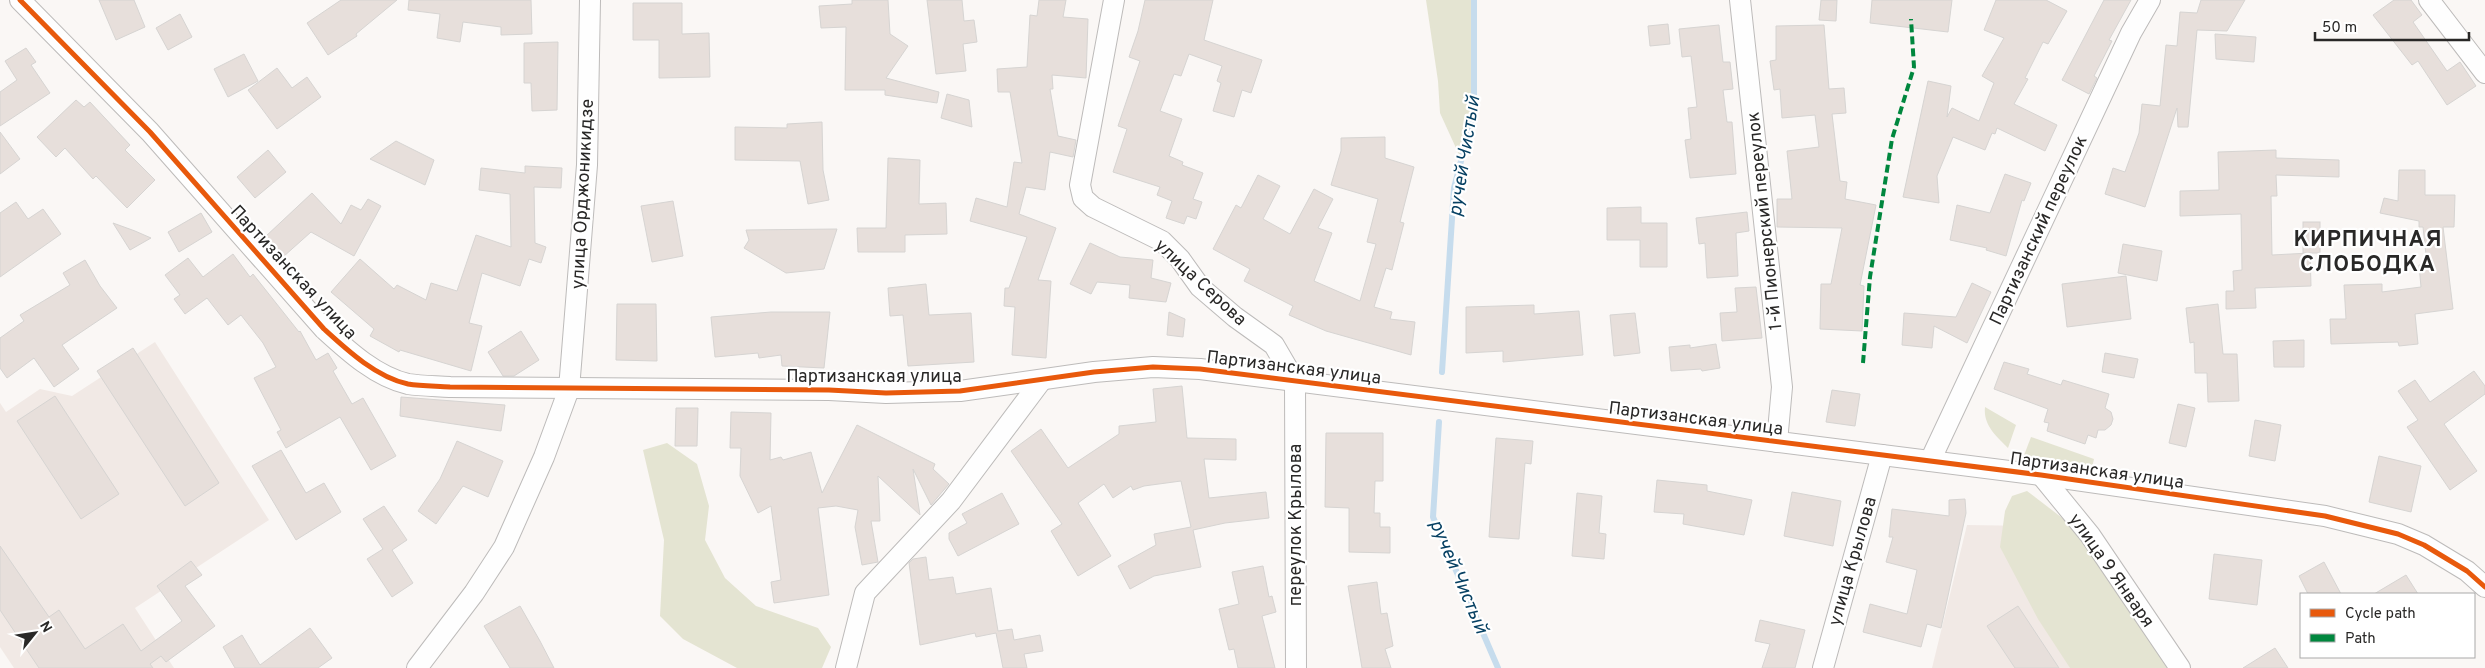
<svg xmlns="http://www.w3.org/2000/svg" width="2485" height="668" font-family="Overpass,sans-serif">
<rect width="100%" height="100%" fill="#faf7f5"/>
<g fill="#f1e9e5">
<path d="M155,342L269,520L135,608L174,668H14L0,647V403L6,412L40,389L72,396Z"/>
<path d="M1967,525L2033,526L2129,668H1932Z"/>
</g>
<g fill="#e4e4d2">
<path d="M1426,0H1474V111L1461,159L1440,113L1438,81Z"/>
<path d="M1985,407L2016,425L2008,448C1996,436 1983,425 1985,407Z"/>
<path d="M2031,437L2094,459L2091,472L2043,466L2023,458Z"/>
<path d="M667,443L697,464L709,506L705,540L725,578L756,606L818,628L831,647L822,668H737L683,639L660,616L664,540L643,450Z"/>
<path d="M2027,491L2061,517L2089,546L2170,668H2070L2038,619L2000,547L2005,511L2012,496Z"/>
</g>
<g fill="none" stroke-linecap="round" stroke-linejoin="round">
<g stroke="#c6dced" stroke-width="6">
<path d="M1442,372L1454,188L1474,111V0"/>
<path d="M1439,422L1433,517L1498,668"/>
</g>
</g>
<g fill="#e7dfdb" stroke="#d6d4d2">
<path d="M99,0H134L145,27L116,40Z"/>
<path d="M341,0H397L356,34L357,36L328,55L307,23Z"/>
<path d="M409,0H531L532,34L501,35V27L463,22L460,42L437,38L440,14L408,10Z"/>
<path d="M852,0H888L890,34L908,46L886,78L939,92L937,103L885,95V90H845L846,27L821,28L819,6L852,4Z"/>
<path d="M927,0H962L964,21L974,20L977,42L963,44L966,71L936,74Z"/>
<path d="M1039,0H1066L1063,17L1088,19L1086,78L1052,75L1053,89H1050L1058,136L1076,140L1073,157L1050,152L1045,190L1026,187L1019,214L1056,228L1038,280L1051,281L1046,358L1012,355L1015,307L1004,306L1005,288H1009L1027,237L970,221L976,198L1007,207L1014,162L1022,163L1010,92H998L997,69L1027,67L1030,15L1037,16Z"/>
<path d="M1145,0H1213L1204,40L1262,60L1251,93L1242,90L1234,117L1213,111L1221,83L1217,81L1222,66L1189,54L1181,76L1174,74L1160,111L1182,119L1169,156L1183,162L1182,165L1203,173L1193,199L1202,202L1196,219L1187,216L1184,224L1166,218L1172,201L1157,195L1160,187L1113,172L1127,129L1118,126L1140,61L1129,57L1138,31Z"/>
<path d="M1821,0H1837L1836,21L1819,20Z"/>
<path d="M1872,0H1952L1948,32L1870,23Z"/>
<path d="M1996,0H2046L2067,11L2048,44L2043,42L2025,78L2028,79L2014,104L2057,125L2045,151L1997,128L1995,134L1992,133L1985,150L1953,137L1937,176L1939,203L1903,197L1928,81L1951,86L1947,117L1952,108L1979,121L1994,83L1982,76L2004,38L1984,30Z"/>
<path d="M2104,0H2131L2109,40L2112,41L2094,76L2097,78L2089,94L2062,80Z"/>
<path d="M2201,0H2245L2227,31L2197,30L2188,127H2178L2177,108L2145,207L2105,194L2113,168L2125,172L2139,133L2142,104L2160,106L2166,45L2177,46L2180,12L2197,13Z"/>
<path d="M2394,0H2411L2422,15L2413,22L2447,71L2460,62L2476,86L2447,105L2418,61L2412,65L2373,15Z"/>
<path d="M633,3H682V34L709,33L710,77L659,78V40H633Z"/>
<path d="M180,14L192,37L168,50L156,28Z"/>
<path d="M1668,24L1670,44L1650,46L1648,26Z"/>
<path d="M1719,25L1723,62H1730L1733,89L1723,90L1727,122H1732L1736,174L1690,178L1685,140L1691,139L1688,108L1697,107L1691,56L1682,57L1679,29Z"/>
<path d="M1824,25L1829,89L1844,88L1846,113L1832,114L1840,181L1847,182L1845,199L1876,205L1860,285L1864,286L1862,331L1820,329L1821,284H1831L1842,228L1777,227V199H1792L1787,151L1819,147L1815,115L1782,118L1780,89L1774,90L1770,61L1776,60V26Z"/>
<path d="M2215,34L2256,37L2254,62L2216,59Z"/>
<path d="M558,42L557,110L532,111L531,83H524V43Z"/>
<path d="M26,48L36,62L31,65L50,93L0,126V92L17,80L5,61Z"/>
<path d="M244,54L258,81L228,97L214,69Z"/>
<path d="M277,68L292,88L307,77L321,97L277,129L248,90Z"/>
<path d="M947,94L969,100L972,127L941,118Z"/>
<path d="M76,100L84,107L90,102L130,145L125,150L155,180L127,208L96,176L93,179L65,148L56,157L37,137Z"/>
<path d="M822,122L823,170L829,200L808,204L800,161L735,160V127L787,128V124Z"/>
<path d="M0,132L20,159L0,174Z"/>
<path d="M1385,137V158L1414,167L1400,222L1404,223L1392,270L1386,268L1374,307L1392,312L1390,319L1415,322L1411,355L1326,331L1289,315L1293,306L1244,281L1250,269L1213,249L1236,205L1241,208L1258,175L1280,186L1263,219L1290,234L1314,189L1333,199L1318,228L1332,233L1314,281L1360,301L1376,244L1367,242L1378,199L1331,185L1341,151V138Z"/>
<path d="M396,141L434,160L425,185L370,159Z"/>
<path d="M268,150L286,172L255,198L237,177Z"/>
<path d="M2276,150V158L2339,160V177L2276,175L2277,196H2271L2272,255L2310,253L2311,286L2255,288L2256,308L2226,309V291H2234L2233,271L2242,270L2241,214L2180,216V191L2219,190L2218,152Z"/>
<path d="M888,158L920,160L919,204L946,203L947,234L905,235V252H858L857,228H886Z"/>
<path d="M525,166L562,168L561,188L534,187L535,243L546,247L541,263L529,259L520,286L482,273L469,323L482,326L471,371L400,350L399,352L370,336L374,329L331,292L360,259L394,289L397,285L426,300L431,283L457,291L476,235L511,247L510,194L479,190L481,168L525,173Z"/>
<path d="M2399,170H2425V195H2455L2454,227H2443L2453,309L2415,314L2418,344L2399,346L2398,342L2331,344L2330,319H2346L2344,285L2382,284V292L2421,287L2419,265L2427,264L2423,227H2419V221L2380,213L2384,198L2398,201Z"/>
<path d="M2005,174L2031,183L2024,201L2022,200L2006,256L1986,250L1987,248L1950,240L1957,205L1990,213Z"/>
<path d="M312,193L341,224L351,205L361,210L368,199L381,206L354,256L311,232L283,257L265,237Z"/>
<path d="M673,201L683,256L652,262L641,206Z"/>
<path d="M16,202L28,219L43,209L61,234L0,277V213Z"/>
<path d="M1641,207V223H1667V267H1640V240H1607V208Z"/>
<path d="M1747,212L1749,231L1736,233L1738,276L1707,278L1705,243L1699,244L1696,218Z"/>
<path d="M201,213L212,232L179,252L168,232Z"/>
<rect x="2303" y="222" width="17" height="31"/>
<path d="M113,223L135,231L151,238L130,250Z"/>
<path d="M837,229L824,269L786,273L744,248L749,240L746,230Z"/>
<path d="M1090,243L1120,257L1153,260L1151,278L1171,283L1166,302L1129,298L1130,285L1097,282L1091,294L1070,284Z"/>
<path d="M2123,244L2162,251L2157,281L2118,273Z"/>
<path d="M233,254L250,277L253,274L299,332L300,331L316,360L328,353L337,368L333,371L352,404L363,398L396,456L371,470L340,417L286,448L277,432L281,430L254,378L276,367L263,343L241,315L228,325L207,298L185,314L174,299L180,295L165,275L188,258L203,277Z"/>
<path d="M85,260L100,286L117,308L62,345L79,369L54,387L34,358L7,378L0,368V338L24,321L20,315L70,285L63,273Z"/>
<path d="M2126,276L2131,319L2067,327L2062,284Z"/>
<path d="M1972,283L1991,292L1967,343L1934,326L1932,348L1902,345L1904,313L1956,317Z"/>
<path d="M926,284L929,315L971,313L974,362L908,366L903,315L890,316L888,288Z"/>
<path d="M1756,287L1762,338L1722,341L1720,313L1737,312L1735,288Z"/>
<path d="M617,304H656L657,361L616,360Z"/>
<path d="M2218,304L2223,354H2237L2239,401L2208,402L2207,373H2195L2194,342L2190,343L2186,308Z"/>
<path d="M1534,305V314L1579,311L1583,355L1503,362V351L1466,353V307Z"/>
<path d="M771,312H830L824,368L782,366L781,355L759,358L758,353L715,357L711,317Z"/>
<path d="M1169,312L1185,319L1183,337L1167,335Z"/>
<path d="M1635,313L1640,353L1614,356L1610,315Z"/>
<path d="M521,331L539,360L514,376H503L488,352Z"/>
<path d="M2304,340V367H2274L2273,341Z"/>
<path d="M1716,344L1720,368L1702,371L1701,369L1671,371L1669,347L1690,345V348Z"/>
<path d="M133,348L219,483L185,506L97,371Z"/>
<path d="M2105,353L2138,359L2134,378L2102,372Z"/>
<path d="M2004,362L2029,369L2027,374L2061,385L2063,380L2109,394L2105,408L2111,412L2113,419L2111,425L2105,430H2098L2096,438L2088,435L2085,444L2047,431L2049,423L2044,422L2048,409L1994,389Z"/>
<path d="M2474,371L2485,386V394L2444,424L2477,471L2450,490L2407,427L2418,420L2398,391L2415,380L2430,402Z"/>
<path d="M1182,386L1187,438L1236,439V460L1204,459L1209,498L1266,492L1269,518L1225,523L1193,530L1201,567L1154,576L1130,589L1118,566L1156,545L1154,534L1191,527L1181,481L1144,486L1133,490L1131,486L1113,498L1104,484L1078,503L1111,556L1078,576L1051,531L1062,524L1011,451L1041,429L1068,468L1119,434V426L1156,422L1153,389Z"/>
<path d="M1832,390L1860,394L1855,426L1826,422Z"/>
<path d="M55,396L119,494L81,519L17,421Z"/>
<path d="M401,397L505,405L501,431L400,416Z"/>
<path d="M2178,404L2195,408L2186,447L2169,443Z"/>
<path d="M676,408H698L697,446H675Z"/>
<path d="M731,412L771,413L770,460L781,457L783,460L811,452L822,493L857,425L935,464L933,469L949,484L931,505L913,469L920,515L878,476L880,521H871L878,562L862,565L855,527L858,510L836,506L818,508L829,595L774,603L771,582L781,580L771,506L758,513L740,476L741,448H730Z"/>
<path d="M2255,420L2281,425L2275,461L2249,456Z"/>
<path d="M1326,433H1383V481H1375L1374,513H1380V527H1390V553L1349,552V508L1325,507Z"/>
<path d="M1496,438L1533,441L1531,464L1525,463L1519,539L1489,537Z"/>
<path d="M457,441L503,461L488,497L463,486L436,524L418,511L440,479Z"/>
<path d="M281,450L306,493L324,483L341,512L296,540L252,466Z"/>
<path d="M2379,456L2421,466L2411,512L2369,502Z"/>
<path d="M1657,480L1707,485V491L1752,500L1744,535L1683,524L1684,514L1654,512Z"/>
<path d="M1792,492L1841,501L1833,546L1784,536Z"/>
<path d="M1002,493L1019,524L958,556L949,539V533L967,523L962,514Z"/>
<path d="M1577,493L1602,496L1599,533L1606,534L1604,559L1572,556Z"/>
<path d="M1965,499L1966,513L1941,628L1927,624L1921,647L1863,632L1870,604L1907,614L1917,570L1886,562L1893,537H1889L1892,509L1949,516V500Z"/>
<path d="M384,506L407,540L392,550L413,583L392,597L367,559L383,549L363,519Z"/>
<path d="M0,546L49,617L59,610L85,649L123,624L141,651L182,621L157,586L191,561L202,575L185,586L215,626L166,662L161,656L150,664L153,668H39L0,610Z"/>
<path d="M2214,554L2262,560L2257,605L2209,599Z"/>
<path d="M926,557L929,580L953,577L956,594L991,588L998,631L1012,629L1014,640L1040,635L1043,651L1024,654L1027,668H1003L996,633L976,637L975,633L920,645L909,563L913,559Z"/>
<path d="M2324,562L2341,594H2308L2299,576Z"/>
<path d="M1263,566L1269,597L1272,596L1276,612L1262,616L1275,668H1238L1234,649L1229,650L1219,609L1239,604L1232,572Z"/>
<path d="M2406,575L2418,594H2374Z"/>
<path d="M1377,582L1381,614L1387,613L1393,646L1385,649L1391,668H1362L1348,586Z"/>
<path d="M520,606L540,641L554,668H510L484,626Z"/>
<path d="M2018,606L2059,668H2015L1987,626Z"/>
<path d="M1760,620L1805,630L1795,668H1762L1770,644L1755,641Z"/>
<path d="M310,628L332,658L318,668H235L223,647L242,635L260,665Z"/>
<path d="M2275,648L2288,668H2243Z"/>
</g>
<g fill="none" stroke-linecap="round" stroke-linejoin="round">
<defs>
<g id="minor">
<path d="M20,0L150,132L324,329C347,350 376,377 408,384C421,386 436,386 450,387L829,390L886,393L960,391L1094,372L1153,367L1200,369L2041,475L2325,516L2398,534L2424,545L2467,571L2485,587"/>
<path d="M1114,0L1080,185L1083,198L1093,207L1162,241L1180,259L1200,287L1235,317L1274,345L1295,381L1296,668"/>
<path d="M1740,0L1782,387L1777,442"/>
<path d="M2429,0L2485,73"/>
<path d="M1930,461L2131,33L2150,0"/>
<path d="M2041,475L2090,535L2180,668"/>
<path d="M417,668L474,593L504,547L544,457L569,389L587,165L590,0"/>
<path d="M846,668L865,593L951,501L1041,381"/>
<path d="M1823,668L1882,455"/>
</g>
</defs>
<use href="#minor" stroke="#bdbbba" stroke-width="22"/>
<use href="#minor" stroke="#fefefe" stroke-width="20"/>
<path stroke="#00873e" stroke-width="4" stroke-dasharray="8 4" stroke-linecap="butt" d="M1863,363L1870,277L1892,139L1914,67L1911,19"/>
<defs>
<path id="cycleway" d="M20,0L150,132L324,329C347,350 376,377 408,384C421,386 436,386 450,387L829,390L886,393L960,391L1094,372L1153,367L1200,369L2041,475L2325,516L2398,534L2424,545L2467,571L2485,587"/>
</defs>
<use href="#cycleway" stroke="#fff" stroke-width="8"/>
<use href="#cycleway" stroke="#e8590c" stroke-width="5"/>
</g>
<g text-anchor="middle" stroke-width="4.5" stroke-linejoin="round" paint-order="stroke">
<g font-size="18" fill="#292827" stroke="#fff">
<text transform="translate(582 194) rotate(-87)" y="6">улица Орджоникидзе</text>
<text transform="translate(1764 221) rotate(-96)" y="6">1-й Пионерский переулок</text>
<text transform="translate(2038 230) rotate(-65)" y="6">Партизанский переулок</text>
<text transform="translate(294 272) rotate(47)" y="6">Партизанская улица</text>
<text transform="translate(1201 282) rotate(43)" y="6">улица Серова</text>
<text transform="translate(1294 367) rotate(7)" y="6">Партизанская улица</text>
<text x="874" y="382">Партизанская улица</text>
<text transform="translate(1696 418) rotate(7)" y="6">Партизанская улица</text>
<text transform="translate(2097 470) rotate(8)" y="6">Партизанская улица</text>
<text transform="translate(1295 525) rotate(-90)" y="6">переулок Крылова</text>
<text transform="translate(1852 561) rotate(-74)" y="6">улица Крылова</text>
<text transform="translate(2112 570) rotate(55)" y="6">улица 9 Января</text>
</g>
<g font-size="19" font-style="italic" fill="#074163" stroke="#fff">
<text transform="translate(1463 156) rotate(-81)" y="7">ручей Чистый</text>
<text transform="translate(1460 576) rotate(67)" y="7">ручей Чистый</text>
</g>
<g font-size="22" font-weight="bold" letter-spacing="1" fill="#292827" stroke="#fff">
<text x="2368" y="246">КИРПИЧНАЯ<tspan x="2368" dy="25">СЛОБОДКА</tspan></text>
</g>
</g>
<rect x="2300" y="593" width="175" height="65" fill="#ffffff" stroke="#a9a9a9"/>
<rect x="2310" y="609" width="25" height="8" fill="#e8590c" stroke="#a9a9a9"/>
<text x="2345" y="618" font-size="15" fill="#292827">Cycle path</text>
<rect x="2310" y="634" width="25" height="8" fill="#00873e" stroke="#a9a9a9"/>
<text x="2345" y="643" font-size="15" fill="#292827">Path</text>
<g transform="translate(35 633) rotate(60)" stroke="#ffffff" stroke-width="4" paint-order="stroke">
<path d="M0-4L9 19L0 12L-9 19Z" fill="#292827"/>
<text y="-8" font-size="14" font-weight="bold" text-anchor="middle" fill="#292827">N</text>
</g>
<path d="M2315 32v8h154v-8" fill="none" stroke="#292827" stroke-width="2.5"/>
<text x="2322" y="32" font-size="15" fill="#292827" stroke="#ffffff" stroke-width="4" paint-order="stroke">50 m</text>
</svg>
